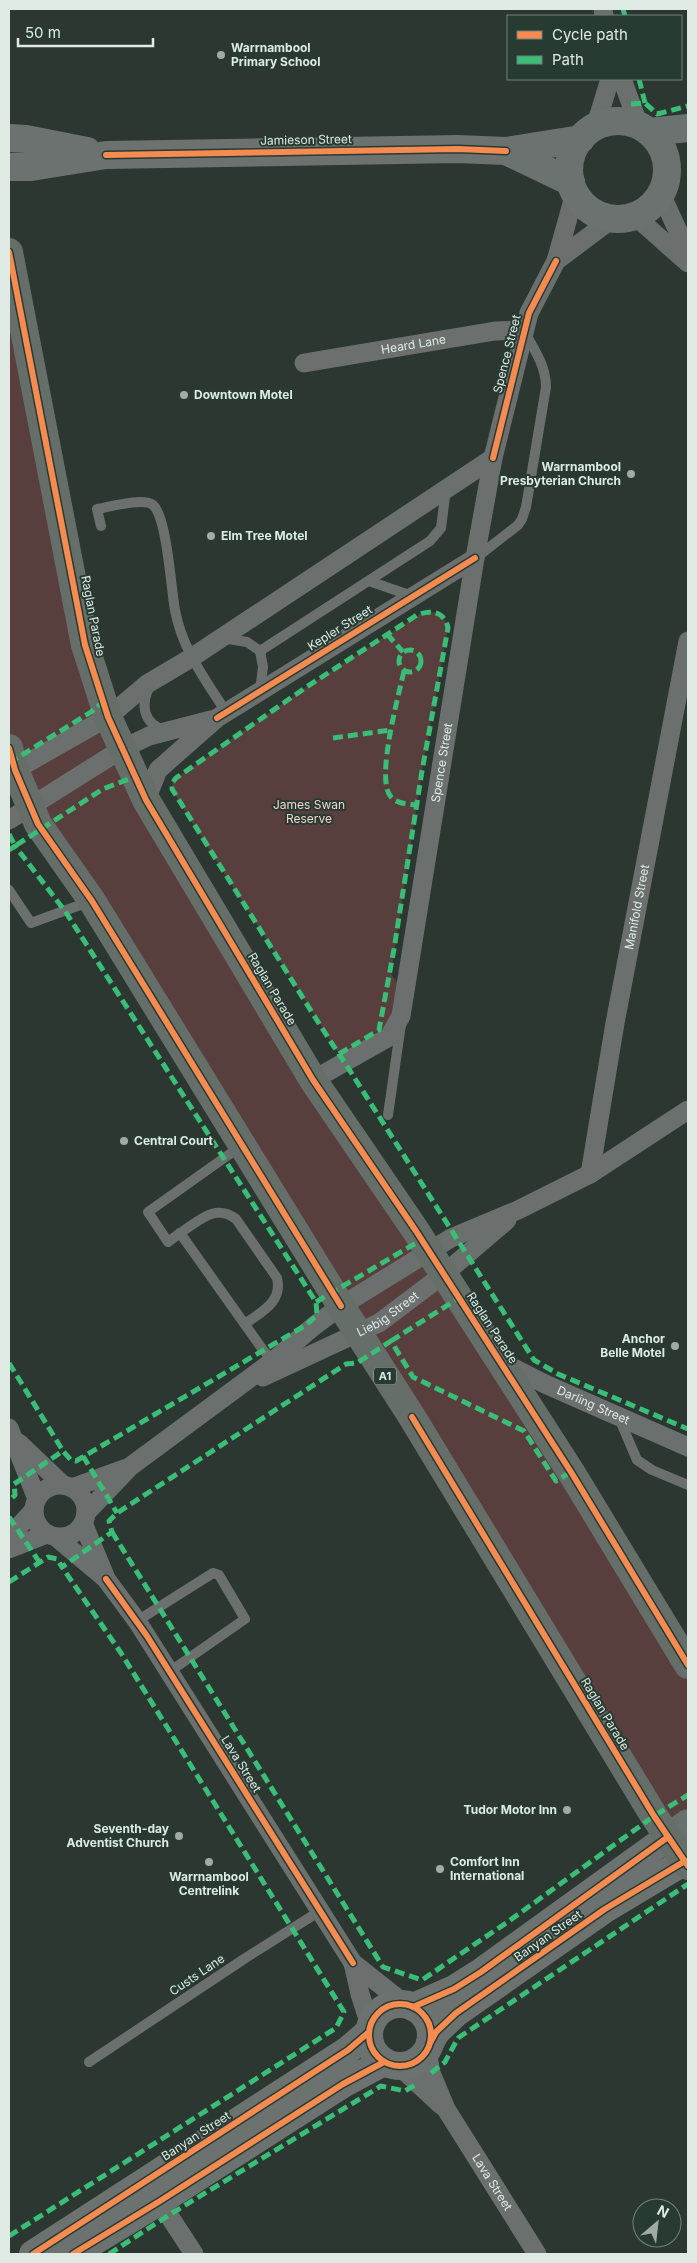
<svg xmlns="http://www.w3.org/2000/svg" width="697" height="2263" font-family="Inter,sans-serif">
<rect width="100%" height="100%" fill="#2c3732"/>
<g fill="#583f3e">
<path d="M9,252L77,597L134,777L688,1665V1866L341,1306L9,748Z"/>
<path d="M423,612C436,611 445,615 448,628L422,771L391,974L400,986L401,1016L343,1060L179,802L172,789V783L182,774L305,688Z"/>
</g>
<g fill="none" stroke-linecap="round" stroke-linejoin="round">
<g stroke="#6b706e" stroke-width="10">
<path d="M101,526L97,509C109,507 144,497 153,505C167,517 171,589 175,610C182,649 205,679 226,712"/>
<path d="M477,557L518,525L522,519L526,507L546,387C546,367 535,350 525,333"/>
<path d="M369,581L412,596"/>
<path d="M222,638L247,642L260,651L263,667L260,691"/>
<path d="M260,651L430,541L441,528L446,489"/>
<path d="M150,686C140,704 143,724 165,730"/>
<path d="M9,890L31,923L91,901"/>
<path d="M388,1115L401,1024"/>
<path d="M241,1146L148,1212L168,1242L180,1233L263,1350L273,1361"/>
<path d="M180,1233C199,1221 215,1203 236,1219L277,1278C283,1302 261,1312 245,1324"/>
<path d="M619,1418L637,1460L652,1470L688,1485"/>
<path d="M137,1621L213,1573L219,1575L245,1619L169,1672"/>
<path d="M89,2062L244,1959L320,1911"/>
</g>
<g stroke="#6b706e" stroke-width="19">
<path d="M603,9L604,16"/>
<path d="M622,79L639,126"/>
<path d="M595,128L610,79"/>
<path d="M661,194L688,253"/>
<path d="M635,216L688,263"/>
<path d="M556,261L612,219"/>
<path id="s1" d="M304,363L495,331L523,330"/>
<path d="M9,776L15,770L108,717L147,684L191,658L493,458"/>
<path d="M146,800L158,770L217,718L475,558"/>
<path d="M9,820L122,749L149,736L211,720"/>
<path id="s2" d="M313,1080L389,1037L401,1016L475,558L493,458L529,313L556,261L575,193"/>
<path id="s3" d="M590,1174L615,1023L688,641"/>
<path id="s4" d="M502,1362L545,1384L688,1447"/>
<path id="s5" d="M263,1377L379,1323L444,1274L507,1220"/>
<path d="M9,1428L37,1499"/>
<path d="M19,1443L63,1485"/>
<circle cx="60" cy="1511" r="26"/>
<path d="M72,1488L127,1468"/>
<path d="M86,1513L131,1466L273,1361L314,1326L341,1306L451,1238L518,1210L590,1174L688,1110"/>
<path d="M83,1523L105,1576"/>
<path d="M9,1537L34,1510"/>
<path d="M56,1537L106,1579L137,1621L353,1963L406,2005"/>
<path d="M9,1549L47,1534"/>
<path d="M353,1963L360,1994L370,2025"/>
<path id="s6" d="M427,2051L431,2073L446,2109L537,2254"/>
<path d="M399,2066L441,2105"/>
<path d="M153,2191L194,2254"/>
</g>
<g stroke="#6c726f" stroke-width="28">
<circle cx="618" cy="170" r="49"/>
<path d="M649,132L688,128"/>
<path d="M9,138L26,139L87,151"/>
<path d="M506,151L571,182"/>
<path d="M9,167H31L106,155L458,149L506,151L581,139"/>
<circle cx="400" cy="2035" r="31"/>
<path d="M413,2007L454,1989L481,1972L668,1837"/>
<path d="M430,2043L436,2032L456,2013L605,1909L685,1861"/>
<path d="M33,2254L348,2050L369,2032"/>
<path d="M73,2254L160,2201L343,2084L384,2062"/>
</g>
<path stroke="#68716e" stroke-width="28" d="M668,1837L688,1823"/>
<g stroke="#666e69" stroke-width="28">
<path d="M9,252L85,645L108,717L146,800L313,1080L416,1231L571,1472L688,1665"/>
<path d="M9,748L15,770L38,824L92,901L341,1306L412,1417L654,1816L688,1866"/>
</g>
<g stroke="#3abd76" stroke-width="5" stroke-dasharray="10 5" stroke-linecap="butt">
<path d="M623,9L625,16"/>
<path d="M639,79L645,103"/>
<path d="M631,104L645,103L657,114L688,106"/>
<path d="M387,634L403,652"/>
<circle cx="410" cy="661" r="11"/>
<path d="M404,671C399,694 375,780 391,797C397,804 408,804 416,805"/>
<path d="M333,738L391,730"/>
<path d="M9,763L91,712L104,701"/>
<path d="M9,834L15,846L103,789L134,777"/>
<path d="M9,850L15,846L65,911L316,1302L317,1315L306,1325L76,1461L71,1460L63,1451L14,1484L15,1495L9,1501"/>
<path d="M339,1054L379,1030L381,1019L394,949L422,771L448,628C445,612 431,609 417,615L305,688L176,778L172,783V789L308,1006C320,1025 332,1044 345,1063L534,1360L558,1374L688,1429"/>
<path d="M316,1302L421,1240"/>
<path d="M391,1341L459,1298"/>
<path d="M9,1363L63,1451"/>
<path d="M83,1456L117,1513"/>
<path d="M9,1517L40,1563"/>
<path d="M112,1532L383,1967L422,1980L509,1921L654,1816L688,1795"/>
<path d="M9,1582L48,1557L57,1559L62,1567L112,1532L109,1521L117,1513L346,1364L357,1363L391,1341L413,1377L524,1431L556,1481L571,1472"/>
<path d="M431,2073L445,2062L458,2038L688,1884"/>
<path d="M9,2236L336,2028L344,2012L121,1653L62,1567"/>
<path d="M109,2254L169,2215L381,2086L405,2091L418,2083"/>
</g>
<defs>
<g id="cycleway">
<path d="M106,155L458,149L506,151"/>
<path d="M9,252L85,645L108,717L146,800L313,1080L416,1231L571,1472L688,1665"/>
<path d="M493,458L529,313L556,261"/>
<path d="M217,718L475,558"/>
<path d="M9,748L15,770L38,824L92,901L341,1306"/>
<path d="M412,1417L654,1816L688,1866"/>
<path d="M106,1579L147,1636L353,1963"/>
<circle cx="400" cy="2035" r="31"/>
<path d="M413,2007L454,1989L481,1972L668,1837"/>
<path d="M430,2043L436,2032L456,2013L605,1909L685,1861"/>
<path d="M33,2254L348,2050L369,2032"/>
<path d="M73,2254L160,2201L343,2084L384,2062"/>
</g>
</defs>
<use href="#cycleway" stroke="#283b32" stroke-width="9"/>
<use href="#cycleway" stroke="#f68b52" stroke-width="6"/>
</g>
<g fill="#a0aba6" stroke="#283b32" stroke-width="2">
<circle cx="221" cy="55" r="5"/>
<circle cx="184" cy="395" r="5"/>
<circle cx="631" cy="474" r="5"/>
<circle cx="211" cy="536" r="5"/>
<circle cx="124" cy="1141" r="5"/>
<circle cx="675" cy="1346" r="5"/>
<circle cx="567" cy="1810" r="5"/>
<circle cx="179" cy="1836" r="5"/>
<circle cx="209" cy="1862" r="5"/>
<circle cx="440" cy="1869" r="5"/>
</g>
<g text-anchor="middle" stroke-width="4" stroke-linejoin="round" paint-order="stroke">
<rect fill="#283b32" stroke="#a8b6af" stroke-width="1" x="374" y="1367.5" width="22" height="17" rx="4"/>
<g font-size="11" font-weight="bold" fill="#dfeae5">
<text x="385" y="1380">A1</text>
</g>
<g font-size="12" font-weight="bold" fill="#dfeae5" stroke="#283b32" text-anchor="start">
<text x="231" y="52">Warrnambool<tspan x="231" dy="14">Primary School</tspan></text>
<text x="194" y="399">Downtown Motel</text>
<text x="621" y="471" text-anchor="end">Warrnambool<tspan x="621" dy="14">Presbyterian Church</tspan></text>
<text x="221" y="540">Elm Tree Motel</text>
<text x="134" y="1145">Central Court</text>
<text x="665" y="1343" text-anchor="end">Anchor<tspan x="665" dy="14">Belle Motel</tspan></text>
<text x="557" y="1814" text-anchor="end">Tudor Motor Inn</text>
<text x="169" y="1833" text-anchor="end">Seventh-day<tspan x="169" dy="14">Adventist Church</tspan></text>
<text x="450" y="1866">Comfort Inn<tspan x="450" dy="14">International</tspan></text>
<text x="209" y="1881" text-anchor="middle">Warrnambool<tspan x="209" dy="14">Centrelink</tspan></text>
</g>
<g font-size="12" fill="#dfeae5" stroke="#283b32">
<text transform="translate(306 140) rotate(-1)" y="4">Jamieson Street</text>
<text dy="4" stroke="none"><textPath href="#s1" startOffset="111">Heard Lane</textPath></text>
<text transform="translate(507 354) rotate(-76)" y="4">Spence Street</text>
<text transform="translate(93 616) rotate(79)" y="4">Raglan Parade</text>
<text transform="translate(340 628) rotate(-32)" y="4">Kepler Street</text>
<text dy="4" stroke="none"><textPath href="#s2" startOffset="368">Spence Street</textPath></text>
<text dy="4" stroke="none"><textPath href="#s3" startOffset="271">Manifold Street</textPath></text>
<text transform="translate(272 989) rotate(59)" y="4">Raglan Parade</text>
<text dy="4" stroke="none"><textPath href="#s5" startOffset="140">Liebig Street</textPath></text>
<text transform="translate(492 1328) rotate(57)" y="4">Raglan Parade</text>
<text dy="4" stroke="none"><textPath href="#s4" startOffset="101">Darling Street</textPath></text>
<text transform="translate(605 1714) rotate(59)" y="4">Raglan Parade</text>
<text transform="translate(241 1764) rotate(58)" y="4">Lava Street</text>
<text transform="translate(548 1936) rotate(-35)" y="4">Banyan Street</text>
<text transform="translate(197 1975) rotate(-34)" y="4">Custs Lane</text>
<text transform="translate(196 2136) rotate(-33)" y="4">Banyan Street</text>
<text dy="4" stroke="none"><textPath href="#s6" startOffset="148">Lava Street</textPath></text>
</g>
<g font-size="12" fill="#f5d1d0" stroke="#283b32">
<text x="309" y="809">James Swan<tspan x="309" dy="14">Reserve</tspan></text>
</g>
</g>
<rect width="697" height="2263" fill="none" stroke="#dfeae5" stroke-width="20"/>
<rect x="507" y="15" width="175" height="65" fill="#283b32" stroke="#71817a"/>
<rect x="517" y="31" width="25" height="8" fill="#f68b52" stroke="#71817a"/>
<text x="552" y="40" font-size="15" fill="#dfeae5">Cycle path</text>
<rect x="517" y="56" width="25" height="8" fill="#3abd76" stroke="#71817a"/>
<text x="552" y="65" font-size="15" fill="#dfeae5">Path</text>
<g transform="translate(657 2223) rotate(28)"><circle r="24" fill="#283b32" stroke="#71817a"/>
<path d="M0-4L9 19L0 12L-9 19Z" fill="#a0aba6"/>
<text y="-8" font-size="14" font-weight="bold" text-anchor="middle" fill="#dfeae5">N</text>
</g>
<path d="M18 38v8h135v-8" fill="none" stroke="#dfeae5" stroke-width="2.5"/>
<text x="25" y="38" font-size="15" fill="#dfeae5" stroke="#283b32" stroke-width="4" paint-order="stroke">50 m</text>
</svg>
